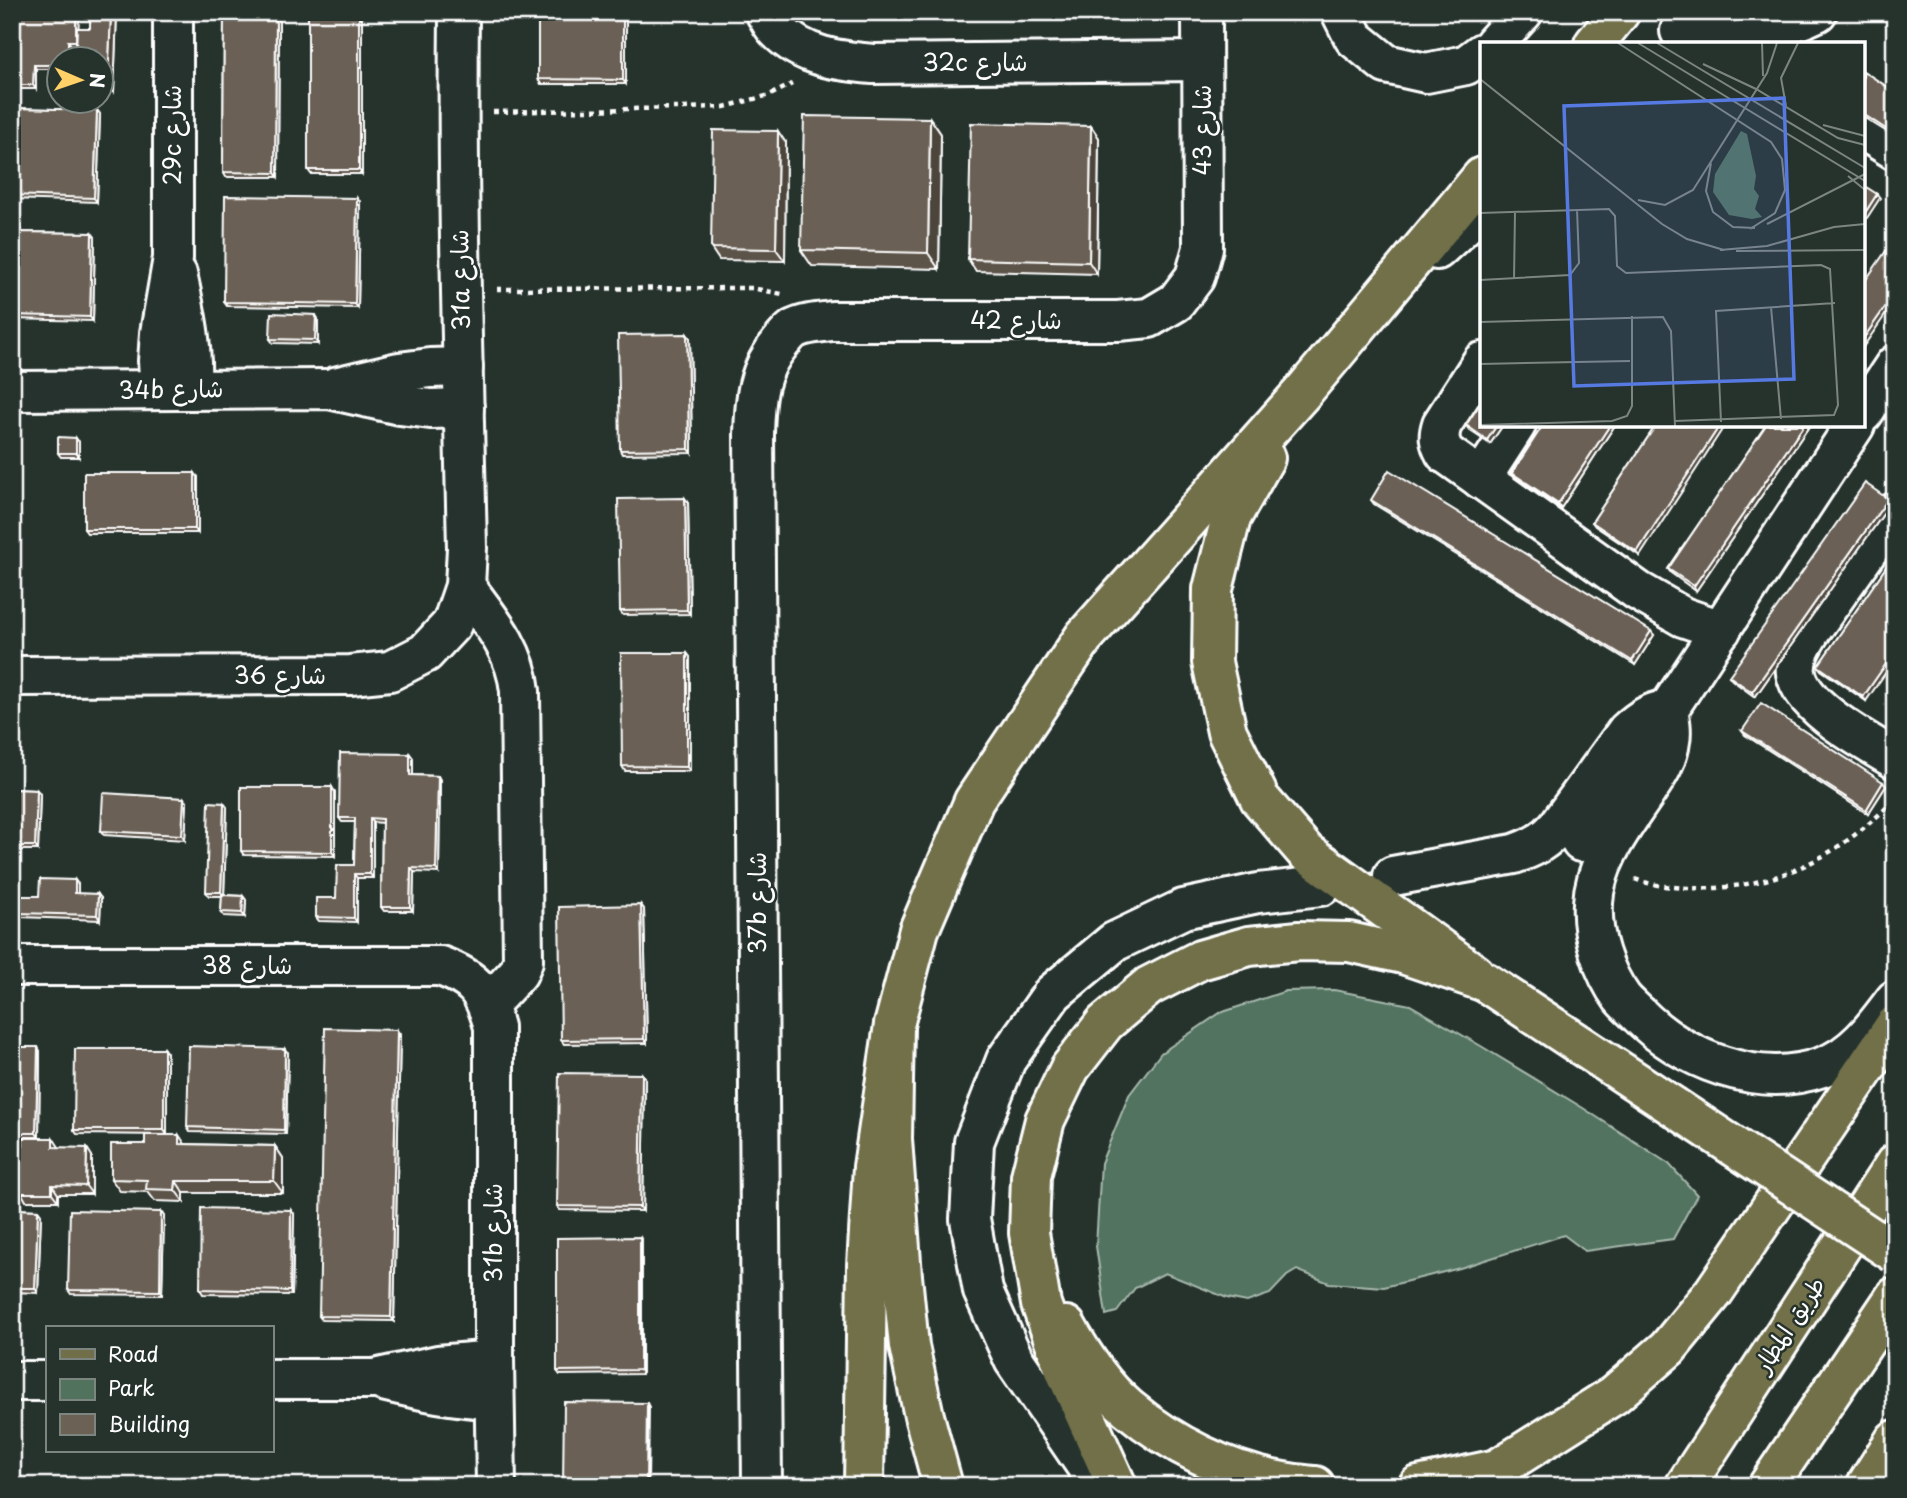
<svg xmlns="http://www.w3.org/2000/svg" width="1907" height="1498" font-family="'Playpen Sans','Playpen Sans Arabic',sans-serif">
<rect width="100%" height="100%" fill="#26332d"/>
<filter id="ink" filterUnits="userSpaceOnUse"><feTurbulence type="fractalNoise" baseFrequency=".0143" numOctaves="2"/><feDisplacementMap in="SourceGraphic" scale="14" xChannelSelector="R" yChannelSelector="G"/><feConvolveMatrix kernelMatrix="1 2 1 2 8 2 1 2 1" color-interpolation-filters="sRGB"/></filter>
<g filter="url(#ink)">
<path fill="#51735e" stroke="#a8b9ae" stroke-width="2" d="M1334,990L1410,1005L1481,1046L1583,1108L1669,1164L1697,1195L1673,1239L1585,1251L1564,1235L1460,1268L1384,1287L1329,1283L1297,1270L1287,1276L1270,1294L1247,1302L1227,1298L1165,1273L1135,1288L1117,1312L1106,1315L1096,1246L1101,1163L1129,1095L1161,1053L1220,1013L1286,991Z"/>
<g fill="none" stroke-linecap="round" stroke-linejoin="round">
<defs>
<g id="minor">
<path d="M765,12C769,18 772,25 777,30C803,57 838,61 873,64L1202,61"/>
<path d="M1341,12L1354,38L1386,64L1426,73L1466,65L1482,53"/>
<path d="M1680,31C1733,34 1768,36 1817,12"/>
<path d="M1494,44L1523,12"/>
<path d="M1863,130L1895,150"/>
<path d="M1437,250L1482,209"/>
<path d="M177,274C186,316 193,346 191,390"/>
<path d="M1482,362L1442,424C1438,436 1439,442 1445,453L1638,591L1683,617L1721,630"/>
<path d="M335,387L399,372L430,368L463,367"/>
<path d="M160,390L158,361L160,333L173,258V12"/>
<path d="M12,391L329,389L400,405L431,409L464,408"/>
<path d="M1863,413L1895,365"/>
<path d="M1481,479L1516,425"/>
<path d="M1895,512L1810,632C1802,645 1794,658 1796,673C1802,708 1866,741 1895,759"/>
<path d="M465,586C489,619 516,649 520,691L523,961L518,973L488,1005"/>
<path d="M12,676L350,675L390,671L425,653L452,624L465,586L467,548C463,369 457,191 459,12"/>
<path d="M1581,842L1855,425"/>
<path d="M1393,876L1514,854C1532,848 1546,841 1558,826L1627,731C1641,718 1650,713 1668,709C1670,720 1672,731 1670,741C1668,759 1658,775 1648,789C1625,824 1595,860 1593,903C1591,935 1603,972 1622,998C1626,1003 1632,1008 1637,1013C1682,1059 1757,1090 1822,1067C1854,1056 1875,1027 1895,1000"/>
<path d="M12,966H440C476,979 484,991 494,1027V1360L496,1486"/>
<path d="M271,1379H374L438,1365L494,1360"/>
<path d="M12,1381H47"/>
<path d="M383,1381C420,1390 456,1398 494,1399"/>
<path d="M762,1486L754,435C755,398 757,370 782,341C786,337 789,332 794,329C806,323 819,323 832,321H1118L1149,318L1176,302L1195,277L1203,248L1202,12"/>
<path d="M1100,1486L1014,1360L983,1291L970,1219L974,1142L1006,1060L1053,993L1114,942L1183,909L1258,893L1321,886"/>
</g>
<g id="major">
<path d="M1594,44L1620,12"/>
<path d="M1265,458L1231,518L1213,589L1212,662L1227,732L1260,799L1306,852L1475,974"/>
<path d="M864,1486L867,1265L873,1167L894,1025L919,930L974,801L1084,637L1302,393L1482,177"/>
</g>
<g id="highway">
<path d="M894,1025L892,1139L902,1276L909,1346L924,1416L943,1486"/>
<path d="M1066,1326C1082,1355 1102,1386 1128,1408C1171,1444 1227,1472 1283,1482C1293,1484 1305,1485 1315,1486"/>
<path d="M1117,1486L1066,1373L1041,1304L1029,1233L1031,1176L1045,1120L1070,1068L1105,1023L1149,986L1200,960L1249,946L1299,941L1349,942L1403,954L1485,982"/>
<path d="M1418,1486L1497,1469L1614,1395L1668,1348L1713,1293L1895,1025"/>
<path d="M1685,1486L1895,1164"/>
<path d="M1768,1486L1895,1297"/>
<path d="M1866,1486L1895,1440"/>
</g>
</defs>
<use href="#minor" stroke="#fff" stroke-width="44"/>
<use href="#major" stroke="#fff" stroke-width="44"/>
<use href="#highway" stroke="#fff" stroke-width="44"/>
<g stroke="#fff" stroke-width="4.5" stroke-dasharray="5 5" stroke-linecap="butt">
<path d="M493,112L724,107L770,95L792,84"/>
<path d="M497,289L752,288L782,294"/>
<path d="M1635,879C1649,885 1671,887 1687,888C1770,892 1838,858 1895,799"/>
</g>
<use href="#minor" stroke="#26332d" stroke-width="38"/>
<use href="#major" stroke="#716f4a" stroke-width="38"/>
<use href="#highway" stroke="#716f4a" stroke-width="38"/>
<defs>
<path id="major-bridge" d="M1485,982L1895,1253"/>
</defs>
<use href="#major-bridge" stroke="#fff" stroke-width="44" stroke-linecap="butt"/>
<use href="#major-bridge" stroke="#716f4a" stroke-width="38"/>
</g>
<g fill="#5c5348" stroke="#fff" stroke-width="2">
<path d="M12,12L79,28H90V12H117L114,92H102V60L82,59L76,50L77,45H71L60,60V69H36V89H12Z"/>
<path d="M224,12H279L278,177H226L223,172Z"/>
<path d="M308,12L362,174H311L308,170Z"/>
<path d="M538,12H626V84H541L538,79Z"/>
<path d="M1863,71L1895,92V137L1863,117Z"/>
<path d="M12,108L97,110L100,114L97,202L12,199Z"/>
<path d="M930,118L941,134L939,269L812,266L801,250Z"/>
<path d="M1091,126L1099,138L1097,274L976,271L968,259Z"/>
<path d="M786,143L785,261L719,260L711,248Z"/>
<path d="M360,202L358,308L227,306L224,302Z"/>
<path d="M12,232L92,233L95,237L93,321L12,319Z"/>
<path d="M318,319V344L273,343L270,339Z"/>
<path d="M687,334L690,338L692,453L622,454L620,450Z"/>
<path d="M1466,425H1503L1490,444L1469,430Z"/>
<path d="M1543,425H1615L1561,508L1515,477L1512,473Z"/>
<path d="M1656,425L1640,556L1595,526L1592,522Z"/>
<path d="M1766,425H1810L1696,591L1671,573L1668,569Z"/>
<path d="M79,442V457H61L58,453Z"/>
<path d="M198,477V533H87L84,529Z"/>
<path d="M1888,499L1891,503L1755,697L1732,680L1729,676Z"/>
<path d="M1371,500L1654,635L1635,665L1374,504Z"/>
<path d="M688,502L690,614L623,615L620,611Z"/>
<path d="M1895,554L1866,701L1821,670L1818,666Z"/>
<path d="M687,653L690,657V771H625L622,766Z"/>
<path d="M1742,731L1886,786L1868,814L1745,735Z"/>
<path d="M410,754L413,758V775L438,776L440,780L439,873L414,872L413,911H384L381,907L382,823L373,822V878H357V922L319,921L316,917L336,898L354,865L355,822H342L339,818Z"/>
<path d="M12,789L37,790L40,794L38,850H12Z"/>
<path d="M335,792V856L244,855L241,851Z"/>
<path d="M187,802L185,840L104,835L101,831Z"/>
<path d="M227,807L224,895L243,896L246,900L245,917L224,916L221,912L222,896H209L206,892Z"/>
<path d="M78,884V894L101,898L100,920L20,917L17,913L39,896Z"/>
<path d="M641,905L644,909L647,1043L564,1044L561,1040Z"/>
<path d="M400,1034L394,1321L322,1320L319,1316Z"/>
<path d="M12,1047L40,1051L39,1137H12Z"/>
<path d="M167,1053V1135L77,1134L74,1130Z"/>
<path d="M288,1053L286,1134L190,1132L187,1127Z"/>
<path d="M642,1074L645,1078L643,1211L560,1210L557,1206Z"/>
<path d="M53,1138L59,1148L92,1156V1194H58V1201H26L21,1192H12V1146H23Z"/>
<path d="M185,1144L275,1146L283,1158V1193H184V1202L155,1201L148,1192L120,1191L111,1179Z"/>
<path d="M12,1209L38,1210L41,1214L38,1293L12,1292Z"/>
<path d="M161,1212L164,1216L162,1295L71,1294L68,1290Z"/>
<path d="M294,1214L292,1295L203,1294L200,1289Z"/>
<path d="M640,1237L642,1241V1374L560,1375L557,1371Z"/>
</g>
<g fill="#4b443b" stroke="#fff" stroke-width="2">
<path d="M76,12H79L78,45L76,41Z"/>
<path d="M111,12H117L114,92L108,84Z"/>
<path d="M276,12H279L278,177L275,173Z"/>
<path d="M359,12H362V174L359,170Z"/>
<path d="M623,12H626V84L623,80Z"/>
<path d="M68,41L71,45V60H68Z"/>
<path d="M34,65L36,69V89L33,85Z"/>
<path d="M97,110L100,114L97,202L94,198Z"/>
<path d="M930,118L941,134L939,269L928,253Z"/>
<path d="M1091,126L1099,138L1097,274L1089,262Z"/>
<path d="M778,131L786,143L785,261L776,249Z"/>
<path d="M1877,194L1880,198L1863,224V216Z"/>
<path d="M357,198L360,202L358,308L355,304Z"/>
<path d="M92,233L95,237L93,321L90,317Z"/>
<path d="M1895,293V301L1863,347V339Z"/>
<path d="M316,315L318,319V344L315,340Z"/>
<path d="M687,334L690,338L692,453L689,449Z"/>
<path d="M1497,425H1503L1490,444L1487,440Z"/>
<path d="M1610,425H1615L1561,508L1558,504Z"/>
<path d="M1720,425H1725L1640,556L1637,552Z"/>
<path d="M1804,425H1810L1696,591L1694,586Z"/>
<path d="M76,438L79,442V457L76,453Z"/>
<path d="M195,473L198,477V533L195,529Z"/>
<path d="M685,498L688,502L690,614L687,610Z"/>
<path d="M1888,499L1891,503L1755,697L1752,692Z"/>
<path d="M1651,631L1654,635L1635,665L1632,661Z"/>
<path d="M1895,651V659L1866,701L1863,697Z"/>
<path d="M687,653L690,657V771L687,767Z"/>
<path d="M410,754L413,758V780L410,775Z"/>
<path d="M438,776L440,780L439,873L436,869Z"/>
<path d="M1883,782L1886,786L1868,814L1866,810Z"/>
<path d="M332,787L335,792V856L332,852Z"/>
<path d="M37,790L40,794L38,850L35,846Z"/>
<path d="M184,798L187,802L185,840L182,835Z"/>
<path d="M224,803L227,807L224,896L221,892Z"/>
<path d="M370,818L373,822V878L370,874Z"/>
<path d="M411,868L414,872L413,911L410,907Z"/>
<path d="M354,874L357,878V922L354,918Z"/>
<path d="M75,880L78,884V898L75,893Z"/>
<path d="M98,894L101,898L100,920L97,915Z"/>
<path d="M243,896L246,900L245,917L242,913Z"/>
<path d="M641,905L644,909L647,1043L644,1039Z"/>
<path d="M397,1030L400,1034L394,1321L391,1317Z"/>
<path d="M38,1047L40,1051L39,1137L36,1133Z"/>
<path d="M164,1049L167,1053V1135L164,1130Z"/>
<path d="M285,1049L288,1053L286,1134L284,1130Z"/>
<path d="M642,1074L645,1078L643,1211L640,1207Z"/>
<path d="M179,1135L187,1147L179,1144Z"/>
<path d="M53,1138L59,1147V1156L53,1147Z"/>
<path d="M275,1146L283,1158V1193L274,1181Z"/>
<path d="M87,1148L92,1156V1194L86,1186Z"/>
<path d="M176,1181L184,1193V1202L175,1190Z"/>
<path d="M52,1185L58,1194V1201L52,1193Z"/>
<path d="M38,1210L41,1214L38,1293L35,1288Z"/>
<path d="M291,1210L294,1214L292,1295L290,1291Z"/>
<path d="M161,1212L164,1216L162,1295L160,1291Z"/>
<path d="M640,1237L642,1241V1374L640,1370Z"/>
<path d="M647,1403L649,1407L648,1486H646Z"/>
</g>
<g fill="#6b6154" stroke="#fff" stroke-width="2">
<path d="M12,12H76V41H68V60H60V65H34L33,85H12Z"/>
<path d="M90,12H111L108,84H102V60H95V51L76,50L77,28H90Z"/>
<path d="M224,12H276L275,173L223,172Z"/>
<rect x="308" y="12" width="51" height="158"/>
<path d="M538,12H623V80L538,79Z"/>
<path d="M1863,71L1895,92V135L1863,114Z"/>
<path d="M12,108L97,110L94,198L12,195Z"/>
<path d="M804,116L930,118L928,253L801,250Z"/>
<path d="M971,123L1091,126L1089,262L968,259Z"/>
<path d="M713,130L778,131L776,249L711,248Z"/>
<path d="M1863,185L1877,194L1863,216Z"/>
<path d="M225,196L357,198L355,304L224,302Z"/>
<path d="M12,232L92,233L90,317L12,315Z"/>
<path d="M1895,238V293L1863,339V284Z"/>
<path d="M271,313L316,315L315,340L270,339Z"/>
<path d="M687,334L689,449L620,450L618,335Z"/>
<path d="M1482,401V425H1497L1487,440L1466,425Z"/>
<path d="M1543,425H1610L1558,504L1512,473Z"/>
<path d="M1656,425H1720L1637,552L1592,522Z"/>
<path d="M1766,425H1804L1694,586L1668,569Z"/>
<path d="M58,437L76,438V453H58Z"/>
<path d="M1389,470L1651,631L1632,661L1371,500Z"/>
<rect x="84" y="473" width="111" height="56"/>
<path d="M1865,483L1888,499L1752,692L1729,676Z"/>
<path d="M685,498L687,610L620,611L618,499Z"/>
<path d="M1895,554V651L1863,697L1818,666Z"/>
<path d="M621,653H687V767L622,766Z"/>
<path d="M1761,703L1883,782L1866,810L1742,731Z"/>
<path d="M340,753L410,754V775L438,776L436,869L411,868L410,907H381L382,819L370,818V874H354V918L316,917V898H336L337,865H354L355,818H339Z"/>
<path d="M241,787H332V852L241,851Z"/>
<path d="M12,789L37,790L35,846H12Z"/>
<path d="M103,793L184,798L182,835L101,831Z"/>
<path d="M209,802L224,803L221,892H206Z"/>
<path d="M40,879L75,880V893L98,894L97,915L17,913V896H39Z"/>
<path d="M222,895L243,896L242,913L221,912Z"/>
<path d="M641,905L644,1039L561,1040L559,907Z"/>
<path d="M325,1028L397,1030L391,1317L319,1316Z"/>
<path d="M189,1046L285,1049L284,1130L187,1127Z"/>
<path d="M12,1047H38L36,1133H12Z"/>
<path d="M75,1049H164V1130H74Z"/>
<path d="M559,1073L642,1074L640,1207L557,1206Z"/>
<path d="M145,1135H179V1144L275,1146L274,1181H176L175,1190L146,1189L147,1180L111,1179V1144H145Z"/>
<path d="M23,1138H53V1147L87,1148L86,1186L52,1185V1193H21V1184H12V1146H23Z"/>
<path d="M201,1208L291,1210L290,1291L200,1289Z"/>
<path d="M12,1209L38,1210L35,1288H12Z"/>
<path d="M70,1210L161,1212L160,1291L68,1290Z"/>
<path d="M640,1237V1370L557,1371V1238Z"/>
<path d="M564,1402L647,1403L646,1486H563Z"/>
</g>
</g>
<g text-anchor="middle" stroke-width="5" stroke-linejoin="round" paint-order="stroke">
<g font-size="24" fill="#fff" stroke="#26332d">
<text x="975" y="71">32c شارع</text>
<text transform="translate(1203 130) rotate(-90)" y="8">شارع 43</text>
<text transform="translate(173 135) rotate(-90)" y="8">29c شارع</text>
<text transform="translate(461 280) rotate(-91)" y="8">31a شارع</text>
<text x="1016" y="329">شارع 42</text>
<text transform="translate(171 390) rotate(-1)" y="8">34b شارع</text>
<text x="280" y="684">شارع 36</text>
<text transform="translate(758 903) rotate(-90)" y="8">37b شارع</text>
<text x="247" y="974">شارع 38</text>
<text transform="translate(494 1233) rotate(-90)" y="8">31b شارع</text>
<text transform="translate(1790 1325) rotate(-57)" y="8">طريق المطار</text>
</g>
</g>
<g transform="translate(1480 42)">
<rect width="385" height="385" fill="#26332d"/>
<path d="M261,89L267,92L276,134L274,147L279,154L275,167L282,175L272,177L249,173L233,150L235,132Z" fill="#51735e"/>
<path fill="none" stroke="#7d8581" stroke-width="2" d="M138,1L291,100L302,117L305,148L295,171L270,187M158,1L385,139M177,1L385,126M282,1L283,34M223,22L276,47L358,96L385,103M0,37L182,182L207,197L244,208M306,64L301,36L318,1M343,83L385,94M231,121L226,149L233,170L253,185L275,186M368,134L385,148M158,158L185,163L213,148L287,31L297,1M0,171L129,167L135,174L137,224L146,231L341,223L350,227L358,363L354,373L195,379M287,182L385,132M240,208L287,204L354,185L385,182M256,209L385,208M34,237L35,170M0,238L90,233L99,221L97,167M291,265L301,377M0,280L183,275L191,289L195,384M0,322L150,319M241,380L236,269L355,261M0,383L132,379L147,374L152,364V274"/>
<path fill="#567ae2" fill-opacity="0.15" stroke="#567ae2" stroke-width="3.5" d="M304,56L314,337L94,344L84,64Z"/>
<rect width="385" height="385" fill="none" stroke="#fff" stroke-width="3.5"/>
</g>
<rect width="1907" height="1498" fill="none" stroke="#26332d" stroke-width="42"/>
<rect x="21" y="21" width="1865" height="1456" fill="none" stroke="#fff" stroke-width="2.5" filter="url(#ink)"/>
<rect x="46" y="1326" width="228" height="126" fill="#26332d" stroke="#7d8581" stroke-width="2"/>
<rect x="60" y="1349" width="35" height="10" fill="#716f4a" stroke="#7d8581" stroke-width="2"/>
<text x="108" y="1362" font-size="21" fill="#ffffff">Road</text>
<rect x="60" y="1379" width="35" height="21" fill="#51735e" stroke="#7d8581" stroke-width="2"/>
<text x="108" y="1396" font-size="21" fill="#ffffff">Park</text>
<rect x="60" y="1414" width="35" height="21" fill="#6b6154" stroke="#7d8581" stroke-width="2"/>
<text x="108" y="1432" font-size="21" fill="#ffffff">Building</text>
<g transform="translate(80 80) rotate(92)"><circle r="33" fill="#26332d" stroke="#7d8581" stroke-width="2"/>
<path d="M0-5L12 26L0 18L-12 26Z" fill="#ffd166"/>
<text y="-10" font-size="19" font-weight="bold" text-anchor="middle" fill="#ffffff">N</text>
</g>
</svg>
